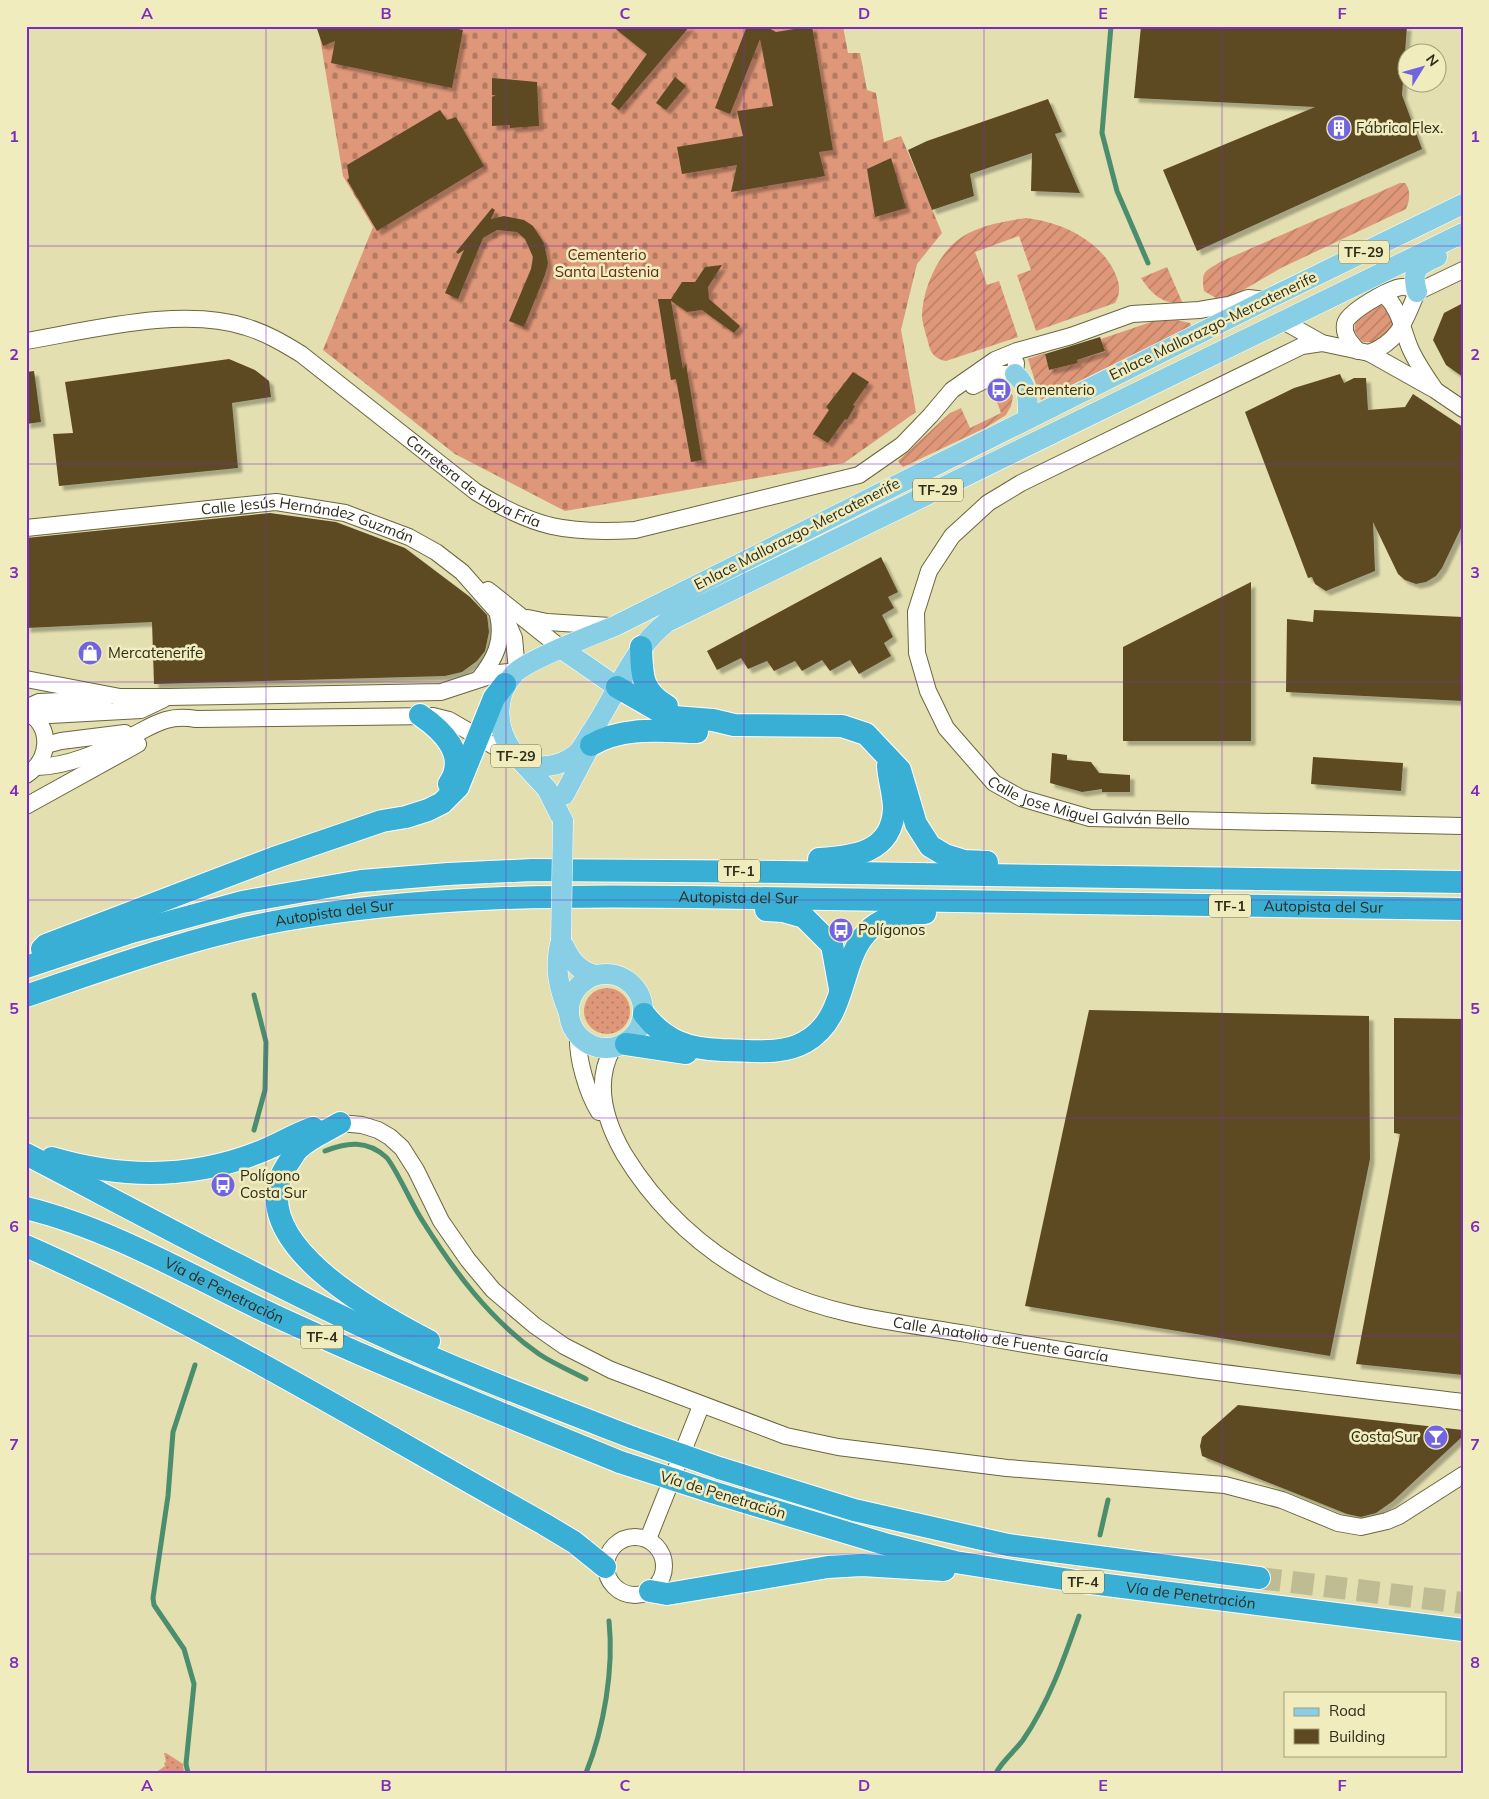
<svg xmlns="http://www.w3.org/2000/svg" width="1489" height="1799" font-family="Mulish,sans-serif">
<defs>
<pattern id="grass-dots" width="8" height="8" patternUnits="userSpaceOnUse" patternTransform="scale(1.25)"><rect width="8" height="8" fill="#de9778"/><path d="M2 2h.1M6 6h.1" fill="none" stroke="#b47b62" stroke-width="1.8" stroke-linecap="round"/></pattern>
<pattern id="cemetery-stones" width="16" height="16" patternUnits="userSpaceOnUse" patternTransform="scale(1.25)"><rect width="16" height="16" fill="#de9778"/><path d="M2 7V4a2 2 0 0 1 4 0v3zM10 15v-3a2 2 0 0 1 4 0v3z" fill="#b47b62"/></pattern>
<pattern id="garden-furrows" width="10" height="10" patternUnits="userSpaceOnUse" patternTransform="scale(1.25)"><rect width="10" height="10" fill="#de9778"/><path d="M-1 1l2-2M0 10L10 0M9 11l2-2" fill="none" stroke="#b47b62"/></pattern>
<filter id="shadow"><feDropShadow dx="4.5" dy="4.5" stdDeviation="1" flood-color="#0004"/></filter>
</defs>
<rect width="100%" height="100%" fill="#e3dfb1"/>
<g fill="url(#grass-dots)">
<circle cx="607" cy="1011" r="23"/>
<path d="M164,1753H166L183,1764L184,1773H155L165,1766L164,1763L166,1762Z"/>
</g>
<path fill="url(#cemetery-stones)" d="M318,26H843L848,53H860L867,90L876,93L884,142L901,136L942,233L917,264L901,330L916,412L844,463L565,511L455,454L323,350L373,227L343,176Z"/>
<g fill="url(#garden-furrows)">
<path d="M1400,183H1405C1411,190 1410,200 1406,209L1281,268L1238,293L1228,297L1216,298L1204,291C1201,271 1204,272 1220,262Z"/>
<path d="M1026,218C1061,222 1100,240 1115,273C1120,284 1121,293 1115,303L1036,331L1017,275L1031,270L1019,236L975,252L987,285L999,281L1018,337L946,361C932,358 930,351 927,338C925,331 922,322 922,315C923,290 935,261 954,243C974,226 1001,222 1026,218Z"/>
<path d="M1167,267L1183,304C1162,303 1153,296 1141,278Z"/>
<path d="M1379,305L1384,306L1394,320L1391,330L1375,342H1363C1343,323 1363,315 1379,305Z"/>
<path d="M1176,320L1190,323L1191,326L1041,400L1028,359L1045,353L1049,370L1078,363L1077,360L1105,352L1101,339L1154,321Z"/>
<path d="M1007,388L1013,396L1011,406L1006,415L985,428L903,467L898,461L950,413L961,408L970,428L1001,413L993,391Z"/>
</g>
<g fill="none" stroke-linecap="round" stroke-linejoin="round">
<g stroke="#4b8e6d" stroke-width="5">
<path d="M1111,26L1102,133L1117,191L1148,263"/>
<path d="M254,1130L265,1090L266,1042L254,995"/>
<path d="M325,1151C347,1142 367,1140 386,1157C394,1164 413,1207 422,1220C454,1271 489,1319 539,1354C554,1364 571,1371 586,1379"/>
<path d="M1100,1535L1108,1500"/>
<path d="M188,1773L186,1764L194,1684L184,1649L154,1605L153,1598L168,1496L173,1432L195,1365"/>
<path d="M586,1773C604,1728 614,1669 609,1621"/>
<path d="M996,1773C1003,1760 1015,1751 1023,1740C1049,1702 1064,1659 1079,1616"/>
</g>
</g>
<g fill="#5d4a23" filter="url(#shadow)">
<path d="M316,26H445L463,30L452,88L331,63L335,41L323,46Z"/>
<path d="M612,26H690L619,110L611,104L647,54Z"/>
<path d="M747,26H765L776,32L812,26L833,150L819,152L825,176L731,192L737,165L682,174L677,147L743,136L737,111L773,106L760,39L730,114L715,108Z"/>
<path d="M1141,26H1407L1402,95L1422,149L1197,251L1163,170L1315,107L1134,98Z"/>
<path d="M675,77L686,86L666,110L656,103Z"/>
<path d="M492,78L537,82L539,126L510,128V125L492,126V97L496,95H492Z"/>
<path d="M1048,99L1062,132L1055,134L1080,193L1031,191L1032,153L970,174L974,196L932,210L908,150L927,141Z"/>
<path d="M440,110L447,120L456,117L484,166L377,231L347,180L349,178L347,165Z"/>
<path d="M891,158L906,208L875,217L867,169Z"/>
<path d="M492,208L495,210L491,219L504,216L524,220L533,226L544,243L548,263L545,275L524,327L509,321L531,269L533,257L525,239L517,232L497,230L483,238L458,299L445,293L464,250L458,254L456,252Z"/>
<path d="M722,265L708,287L709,299L740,326L734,333L702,310L687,312L671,301L683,369L686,364L702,460L691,462L676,379L671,380L658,299H671L682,282H695L705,267Z"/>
<path d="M1463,303V377L1446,365L1433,340L1444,313Z"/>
<path d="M1100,337L1105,351L1077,360L1078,363L1049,370L1045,354Z"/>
<path d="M229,359L255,370L269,381L271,397L232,403L238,468L59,486L53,434L73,433L65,382Z"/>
<path d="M34,371L41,422L26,424V372Z"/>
<path d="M853,372L869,382L853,405L855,406L847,420L845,419L828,443L813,434L829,410L826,407Z"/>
<path d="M1340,374L1344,383L1354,378H1366L1368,410L1405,407L1413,394L1463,427V524L1442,568L1436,576L1426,582L1416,584L1405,580L1398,574L1373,522L1375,571L1326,591L1315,584L1312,577L1308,578L1245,412L1294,388Z"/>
<path d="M270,513L336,522L405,548L470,597L487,615L489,632L485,651L477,661L462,672L445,676L154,684L152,622L26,628V538Z"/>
<path d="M881,557L898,592L888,597L894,608L882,615L893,637L884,643L891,656L859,674L850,660L830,671L822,660L802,671L795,661L774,671L767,661L748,669L741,658L717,670L707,651Z"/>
<path d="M1251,582V741H1123V647Z"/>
<path d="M1314,610L1463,617V701L1286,692L1287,619L1313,622Z"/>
<path d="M1052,753L1067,755V760L1091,762L1099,773L1130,775V792H1102V789L1082,792L1050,783Z"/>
<path d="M1313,757L1403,763L1401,791L1311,784Z"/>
<path d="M1089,1010L1369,1016L1370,1159L1330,1356L1025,1306Z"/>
<path d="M1394,1018L1463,1019V1375L1356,1364L1400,1134L1394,1133Z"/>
<path d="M1238,1405L1463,1430V1436L1393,1501L1376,1513L1361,1517L1347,1514L1202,1456L1200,1446L1202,1437Z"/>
</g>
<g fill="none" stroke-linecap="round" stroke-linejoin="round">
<path stroke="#bfbb93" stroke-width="22" stroke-dasharray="22 11" stroke-linecap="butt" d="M1259,1578L1463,1603"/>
<defs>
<g id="minor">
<path d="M1417,292L1463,270"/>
<path d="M1385,295C1400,310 1402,329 1410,348C1416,362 1425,375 1434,388"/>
<path d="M1283,321L1322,343L1369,353L1435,390L1463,409"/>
<path id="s1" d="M26,341C91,330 184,306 246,327C266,333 283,343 301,354L476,492C535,528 566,534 635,530L859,475L902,445L930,416L952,390L995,360L1017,351L1071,336L1132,314L1199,310L1229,305L1248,298L1266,300"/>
<path id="s2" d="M1322,343L1302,346L1021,483L988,503L952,536L929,571L916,612L917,653L928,691L946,728L994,783L1021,798L1090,818L1463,826"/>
<path d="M1358,351C1351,343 1343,335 1345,324C1347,312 1390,288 1402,287C1407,286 1412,290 1417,292"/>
<path d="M1369,353C1400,341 1405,320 1417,292"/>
<path d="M973,386L997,374H1015L1016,363"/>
<path id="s3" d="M26,528L276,502L345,513L409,537L436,552L462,572L508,624L514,638L517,671L499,673L441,692L168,697H120L26,679"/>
<path d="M488,590L562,649"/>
<path d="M528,618L547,622L610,626"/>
<path d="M479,679C495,659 504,641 498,615"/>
<path d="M26,708L39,702L105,699"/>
<path d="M32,716L141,710L164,699"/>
<path d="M46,745L61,741L125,733"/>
<path d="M37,767C69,766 99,752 128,738C154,725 166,714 196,719L433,716L449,720L516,759"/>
<path d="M26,775C50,760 53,727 27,712"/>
<path d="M26,806L138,744"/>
<path d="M578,1036C577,1058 587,1093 599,1112"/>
<path id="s4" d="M613,1048C593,1083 605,1121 624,1154C660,1213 712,1258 774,1288C834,1317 903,1323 967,1334C1131,1364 1297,1382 1463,1402"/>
<path d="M340,1123L362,1125L378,1130L390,1137L402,1148L416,1170L441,1221L468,1260L493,1290L534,1325L564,1346L611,1370L786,1436L838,1447L1007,1468L1225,1485L1282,1500L1338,1523L1361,1527L1387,1521L1399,1516L1463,1475"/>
<circle cx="635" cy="1566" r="29"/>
<path d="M648,1539L701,1406"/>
</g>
<g id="major">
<path d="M1463,204L1266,300L615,626C593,635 529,659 515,673C494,695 495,728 513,752C515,754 518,759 521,761C535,771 562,766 575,755C582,750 587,738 592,731C617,694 631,650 667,622L1463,233"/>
<path d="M1417,292C1411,269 1417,266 1437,257"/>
<path d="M1015,374C1029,386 1028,400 1028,418"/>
<path d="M562,649L617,687"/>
<path d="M521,761L547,789L563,821"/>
<path d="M564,795L590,746"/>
<path d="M561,940C554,967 558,987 569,1013"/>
<path d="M561,940C569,957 576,971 596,975"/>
<circle cx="606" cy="1011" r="37"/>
</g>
<g id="highway">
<path d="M641,647C642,675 641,691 667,706"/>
<path d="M617,687L664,714L674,717L713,720L734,725L842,726L866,734L900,770L916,824L930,846L945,855L964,861L987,862"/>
<path d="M420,715C442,730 469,755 449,784"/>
<path d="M591,745C624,726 660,731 697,732"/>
<path d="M819,859C853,857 892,853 894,809C894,794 889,781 888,766"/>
<path d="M766,910L783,911L804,917L832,945L840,989"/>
<path d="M42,949L46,945L274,858L382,821L406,817L428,810L442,803L458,787L494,698L505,684"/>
<path d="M26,967L128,933L242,902L361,881L448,874L532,870L784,872L1463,882"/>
<path id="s5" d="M26,996C111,967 195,936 284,920C419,896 554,895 691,897L1463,909"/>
<path d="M644,1014C665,1041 688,1049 722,1050C749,1050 781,1056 805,1042C865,1009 823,911 925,913"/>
<path d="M626,1044L686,1053"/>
<path d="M340,1123C327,1131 309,1138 298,1149C294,1153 291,1160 287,1165C238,1240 377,1314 429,1341"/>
<path d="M26,1154C141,1214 255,1276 372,1331C458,1371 546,1404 634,1438"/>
<path d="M52,1158C120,1178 190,1179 257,1153C276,1146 293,1135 313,1128"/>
<path id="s6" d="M26,1208C116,1230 199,1281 282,1319C393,1370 507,1416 620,1462"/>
<path d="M26,1246C205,1325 374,1429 544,1524L574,1542L605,1567"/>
<path d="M719,1468L854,1510L1008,1545L1259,1578"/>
<path id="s7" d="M712,1492L888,1545L955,1562L1083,1582L1463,1630"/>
<path d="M650,1591L667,1594L828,1567L862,1565L944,1570"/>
</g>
</defs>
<use href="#minor" stroke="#6a673d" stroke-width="18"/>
<use href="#major" stroke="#fff" stroke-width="21"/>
<use href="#highway" stroke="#fff" stroke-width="24"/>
<use href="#minor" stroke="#fff" stroke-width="16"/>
<use href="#major" stroke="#88cfe6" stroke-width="20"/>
<use href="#highway" stroke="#39afd6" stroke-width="22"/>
<defs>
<path id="major-bridge" d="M561,940L563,821"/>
<g id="highway-bridge">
<path d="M634,1438L719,1468"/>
<path d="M620,1462L712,1492"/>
</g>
</defs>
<use href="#major-bridge" stroke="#fff" stroke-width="21" stroke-linecap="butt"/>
<use href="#highway-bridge" stroke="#fff" stroke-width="24" stroke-linecap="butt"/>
<use href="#major-bridge" stroke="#88cfe6" stroke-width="20"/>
<use href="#highway-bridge" stroke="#39afd6" stroke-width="22"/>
</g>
<path fill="none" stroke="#7b2cbf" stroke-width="1" stroke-opacity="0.55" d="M266,26V1773M506,26V1773M744,26V1773M984,26V1773M1222,26V1773M26,246H1463M26,464H1463M26,682H1463M26,900H1463M26,1118H1463M26,1336H1463M26,1554H1463"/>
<defs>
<symbol id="building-disc" viewBox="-11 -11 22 22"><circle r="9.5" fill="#7165df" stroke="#f0ecbe"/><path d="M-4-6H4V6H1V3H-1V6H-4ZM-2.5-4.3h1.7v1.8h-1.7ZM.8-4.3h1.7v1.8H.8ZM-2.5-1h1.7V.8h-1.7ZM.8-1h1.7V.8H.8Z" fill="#fff"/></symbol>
<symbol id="bus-disc" viewBox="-11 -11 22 22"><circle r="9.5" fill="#7165df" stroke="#f0ecbe"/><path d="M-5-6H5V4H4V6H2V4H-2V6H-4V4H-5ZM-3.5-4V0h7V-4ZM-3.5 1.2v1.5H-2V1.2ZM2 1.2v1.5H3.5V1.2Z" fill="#fff"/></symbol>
<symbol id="shop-disc" viewBox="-11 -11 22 22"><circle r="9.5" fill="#7165df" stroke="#f0ecbe"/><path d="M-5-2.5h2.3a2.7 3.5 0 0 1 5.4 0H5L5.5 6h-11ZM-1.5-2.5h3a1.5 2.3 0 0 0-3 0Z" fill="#fff"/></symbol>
<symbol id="bar-disc" viewBox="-11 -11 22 22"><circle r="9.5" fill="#7165df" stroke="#f0ecbe"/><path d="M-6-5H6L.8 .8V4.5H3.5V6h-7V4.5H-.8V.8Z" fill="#fff"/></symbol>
</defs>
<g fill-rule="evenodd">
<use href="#building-disc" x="1325" y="114" width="28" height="28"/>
<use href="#bus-disc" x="985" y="376" width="28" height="28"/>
<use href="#shop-disc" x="76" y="639" width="28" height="28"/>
<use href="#bus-disc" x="827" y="916" width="28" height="28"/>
<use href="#bus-disc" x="209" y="1171" width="28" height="28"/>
<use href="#bar-disc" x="1422" y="1423" width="28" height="28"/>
</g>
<g text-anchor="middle" stroke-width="5" stroke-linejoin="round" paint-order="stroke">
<g fill="#f0ecbe" stroke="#68664b" stroke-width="1">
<rect x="1339" y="240.5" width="50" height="23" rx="4"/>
<rect x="913" y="478.5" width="50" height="23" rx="4"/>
<rect x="491" y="744.5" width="50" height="23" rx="4"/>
<rect x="718" y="859.5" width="42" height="23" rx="4"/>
<rect x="1209" y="894.5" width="42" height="23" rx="4"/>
<rect x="301" y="1325.5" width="42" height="23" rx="4"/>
<rect x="1062" y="1570.5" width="42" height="23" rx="4"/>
</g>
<g font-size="14" font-weight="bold" fill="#2e2c1a">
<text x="1364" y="257">TF-29</text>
<text x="938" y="495">TF-29</text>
<text x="516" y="761">TF-29</text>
<text x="739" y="876">TF-1</text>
<text x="1230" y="911">TF-1</text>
<text x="322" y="1342">TF-4</text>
<text x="1083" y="1587">TF-4</text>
</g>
<g font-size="15" fill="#2e2c1a" stroke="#f0ecbe" text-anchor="start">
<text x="1356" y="133">Fábrica Flex.</text>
<text x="1016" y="395">Cementerio</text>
<text x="108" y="658">Mercatenerife</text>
<text x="858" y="935">Polígonos</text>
<text x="240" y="1181">Polígono<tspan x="240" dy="17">Costa Sur</tspan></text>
<text x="1418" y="1442" text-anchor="end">Costa Sur</text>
</g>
<g font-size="15" fill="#602c14" stroke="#f0ecbe">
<text x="607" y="260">Cementerio<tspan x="607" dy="17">Santa Lastenia</tspan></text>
</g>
<g font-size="15" fill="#2e2c1a" stroke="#f0ecbe">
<text transform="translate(1213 326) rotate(-26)" y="5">Enlace Mallorazgo-Mercatenerife</text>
<text dy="5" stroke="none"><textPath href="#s1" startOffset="499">Carretera de Hoya Fría</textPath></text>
<text dy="5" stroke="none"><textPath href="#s3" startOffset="285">Calle Jesús Hernández Guzmán</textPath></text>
<text transform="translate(797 534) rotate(-27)" y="5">Enlace Mallorazgo-Mercatenerife</text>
<text dy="5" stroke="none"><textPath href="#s2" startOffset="798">Calle Jose Miguel Galván Bello</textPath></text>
<text dy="5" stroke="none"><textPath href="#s5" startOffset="725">Autopista del Sur</textPath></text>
<text dy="5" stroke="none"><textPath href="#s5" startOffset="1310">Autopista del Sur</textPath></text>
<text dy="5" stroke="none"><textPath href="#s5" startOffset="320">Autopista del Sur</textPath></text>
<text dy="5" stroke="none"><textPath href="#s6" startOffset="215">Vía de Penetración</textPath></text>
<text dy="5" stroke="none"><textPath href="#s4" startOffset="549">Calle Anatolio de Fuente García</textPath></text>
<text transform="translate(723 1495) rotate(17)" y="5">Vía de Penetración</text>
<text dy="5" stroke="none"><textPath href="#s7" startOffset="491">Vía de Penetración</textPath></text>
</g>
</g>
<rect width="1489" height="1799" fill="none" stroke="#f0ecbe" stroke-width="55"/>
<rect x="1284" y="1692" width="162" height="65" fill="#f0ecbe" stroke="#a29f7c"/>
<rect x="1294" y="1708" width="25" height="8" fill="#88cfe6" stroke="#a29f7c"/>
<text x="1329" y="1716" font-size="15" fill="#2e2c1a">Road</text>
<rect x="1294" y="1729" width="25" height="15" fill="#5d4a23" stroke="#a29f7c"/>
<text x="1329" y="1742" font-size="15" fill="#2e2c1a">Building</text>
<g transform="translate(1422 68) rotate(53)"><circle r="24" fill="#f0ecbe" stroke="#a29f7c"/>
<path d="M0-4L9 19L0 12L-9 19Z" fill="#7165df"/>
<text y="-8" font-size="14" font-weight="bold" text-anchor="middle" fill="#2e2c1a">N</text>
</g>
<rect x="28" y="28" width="1434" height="1744" fill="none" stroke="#7b2cbf" stroke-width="2"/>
<g font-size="16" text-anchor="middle" font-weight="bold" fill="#7b2cbf">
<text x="147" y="19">A</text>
<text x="386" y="19">B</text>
<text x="625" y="19">C</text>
<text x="864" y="19">D</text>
<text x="1103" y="19">E</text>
<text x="1342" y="19">F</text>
<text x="14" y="142">1</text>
<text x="1475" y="142">1</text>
<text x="14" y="360">2</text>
<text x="1475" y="360">2</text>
<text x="14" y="578">3</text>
<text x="1475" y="578">3</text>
<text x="14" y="796">4</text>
<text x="1475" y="796">4</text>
<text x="14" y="1014">5</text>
<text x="1475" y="1014">5</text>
<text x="14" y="1232">6</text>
<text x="1475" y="1232">6</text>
<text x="14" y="1450">7</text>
<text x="1475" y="1450">7</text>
<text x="14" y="1668">8</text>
<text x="1475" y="1668">8</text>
<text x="147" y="1791">A</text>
<text x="386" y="1791">B</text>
<text x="625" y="1791">C</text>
<text x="864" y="1791">D</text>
<text x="1103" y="1791">E</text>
<text x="1342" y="1791">F</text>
</g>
</svg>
